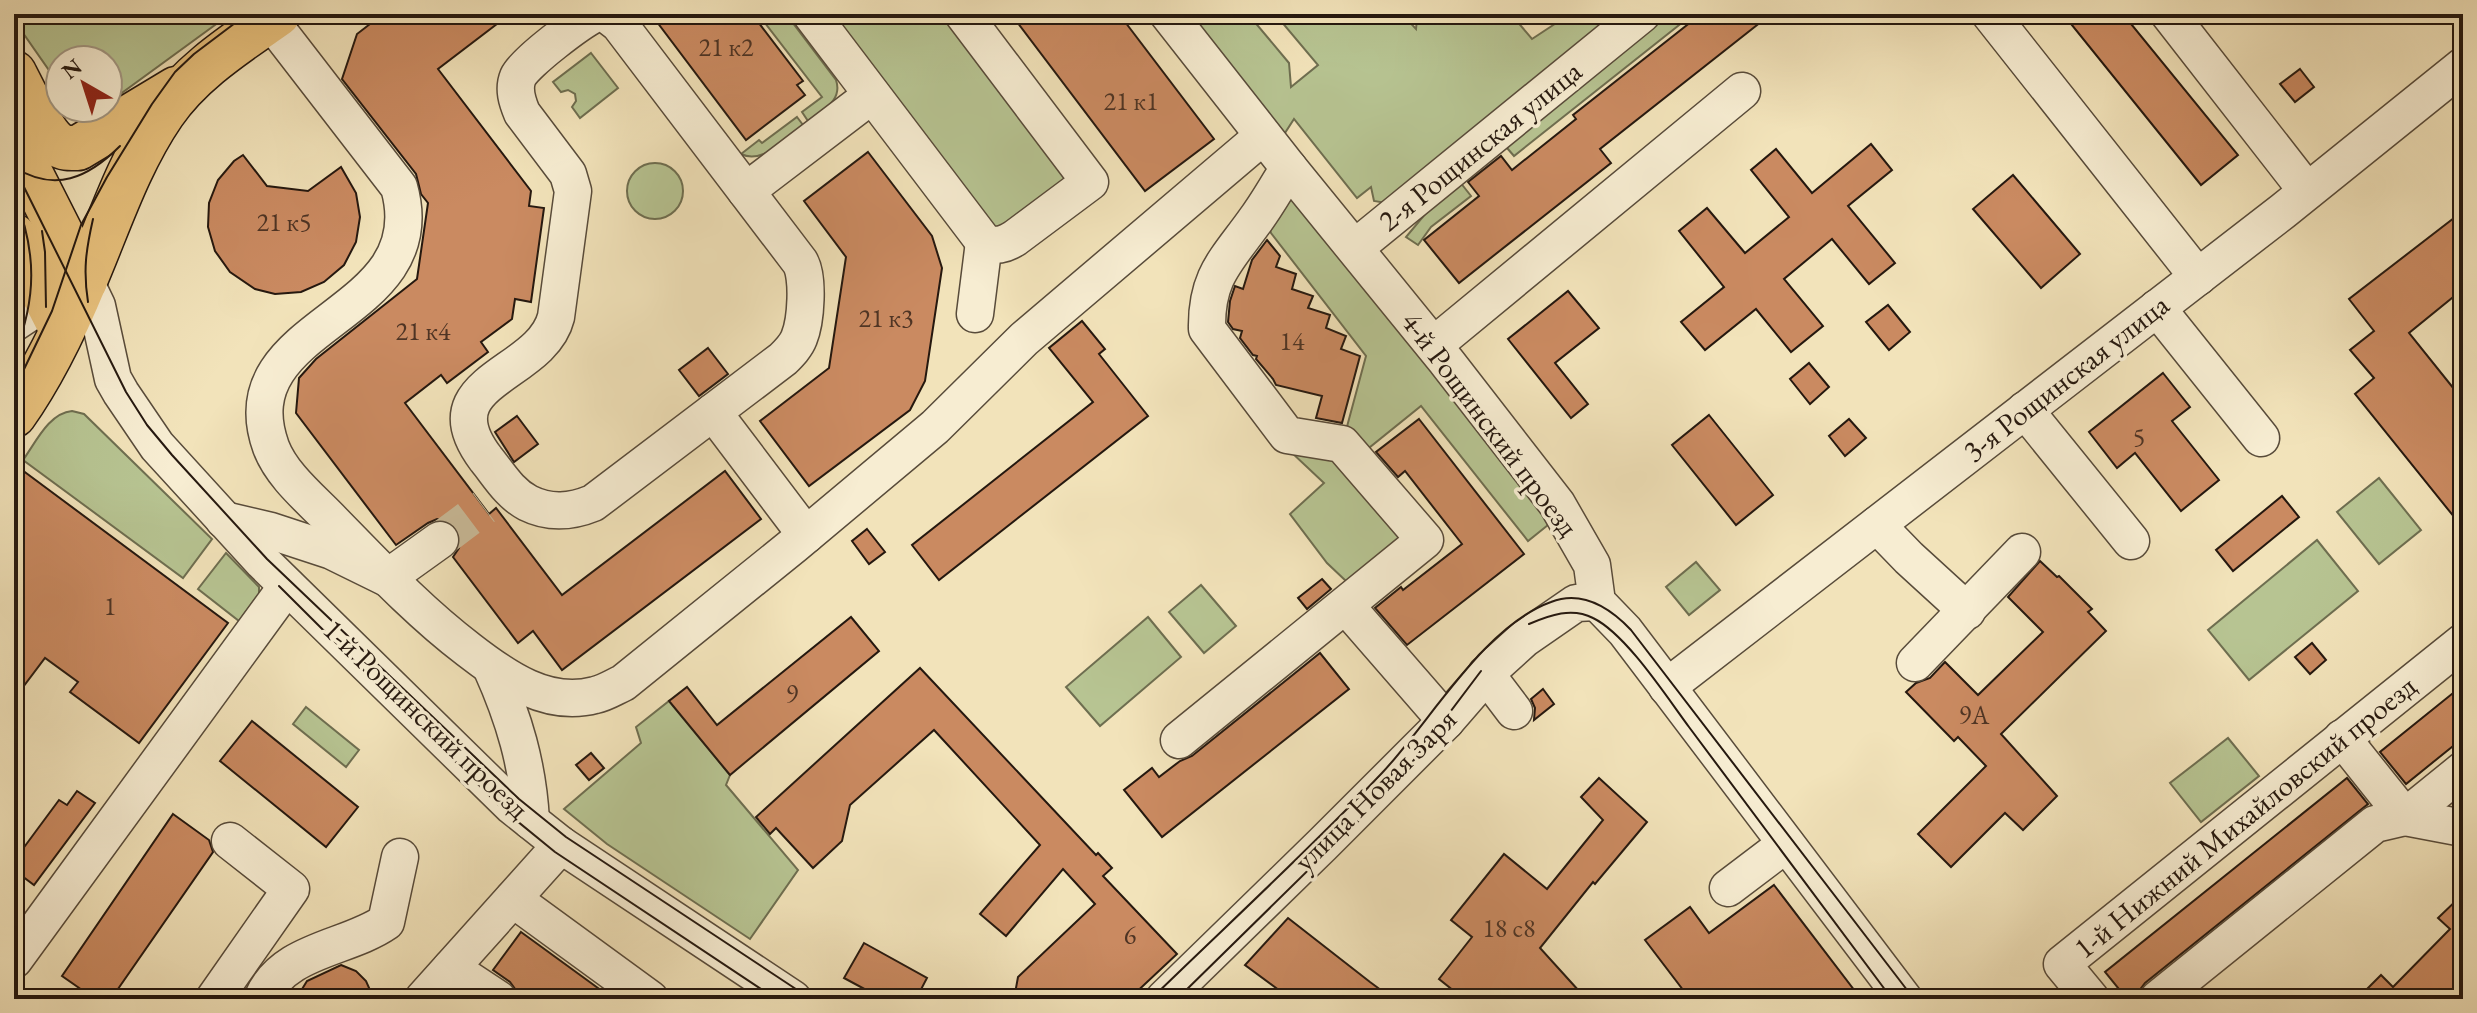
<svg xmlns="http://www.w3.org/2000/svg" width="2477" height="1013" font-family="'EB Garamond',serif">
<rect width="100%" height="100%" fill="#f2e3ba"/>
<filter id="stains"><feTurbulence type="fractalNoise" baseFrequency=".0025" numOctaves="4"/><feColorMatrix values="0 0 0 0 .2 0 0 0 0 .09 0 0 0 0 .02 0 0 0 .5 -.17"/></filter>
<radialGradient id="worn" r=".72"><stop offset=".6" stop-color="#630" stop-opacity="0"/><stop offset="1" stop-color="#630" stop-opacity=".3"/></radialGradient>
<g fill="#b7c492" stroke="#6e6e50" stroke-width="2">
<path d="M19,14H230L108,103V60H60V86L14,20Z"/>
<path d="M758,14H786L836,80C843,101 823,109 808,121L802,112L822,97Z"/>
<path d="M840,14H950L1066,178L997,230L830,21Z"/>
<path d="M1184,14H1248L1289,63L1291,87L1318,65L1275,14H1376L1377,18L1382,14H1402L1416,29L1417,19L1423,14H1511L1532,39L1570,14H1627L1392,204L1374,201L1371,187L1357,198L1294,119L1283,136Z"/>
<path d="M1656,14H1693L1514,156L1501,141Z"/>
<path d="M591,53L618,88L580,118L572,107L576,101L575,94L568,90L561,92L553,82Z"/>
<path d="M797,117L803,125C786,138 763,165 741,154L759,140L762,143Z"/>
<circle cx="655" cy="191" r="28"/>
<path d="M1456,177L1471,196L1431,227L1418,245L1406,237Z"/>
<path d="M1290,179L1539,502L1548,525L1528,541L1421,406L1364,452L1439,547L1367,601L1327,563L1290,514L1324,483L1291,452L1345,434L1366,356L1271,233L1267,221Z"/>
<path d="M72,411L84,414L212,539L183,578L23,460C36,442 49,413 72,411Z"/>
<path d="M2379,478L2421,530L2379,564L2337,512Z"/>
<path d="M2317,540L2358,591L2249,680L2208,630Z"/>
<path d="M226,553L259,587V594L239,621L198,589Z"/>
<path d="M1696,562L1720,590L1689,615L1666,587Z"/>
<path d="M1201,585L1236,626L1204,653L1169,612Z"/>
<path d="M1148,617L1181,657L1100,726L1066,687Z"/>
<path d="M669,701L730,775L726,785L798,870L750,939L607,844L564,809L641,743L636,727Z"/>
<path d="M306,707L359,750L346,767L293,724Z"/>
<path d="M2228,738L2259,776L2201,822L2170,783Z"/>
</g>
<g fill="#ca8a61" stroke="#25180f" stroke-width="2">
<path d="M383,14H510L438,69L531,191L529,206L544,208L531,302L515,299L512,319L481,342L488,352L447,383L441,375L405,403L489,514L496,508L562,595L725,471L761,519L562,670L533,631L518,643L453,557L459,548L461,539L457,527L448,521L437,519L428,523L396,545L296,413L299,378L316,359L417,279L428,203L421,194L416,174L342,79L357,34Z"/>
<path d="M651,14H752L803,81L797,85L805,95L746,140Z"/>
<path d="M1011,14H1119L1214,139L1145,191Z"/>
<path d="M1701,14H1771L1600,149L1611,163L1459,283L1424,240L1479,196L1468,182L1501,156L1512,170L1576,119L1573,115Z"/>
<path d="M2063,14H2123L2238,155L2201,185Z"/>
<path d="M2300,69L2314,87L2295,102L2280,84Z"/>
<path d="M1871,144L1892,170L1848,206L1895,263L1869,284L1832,239L1784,279L1823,326L1791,352L1756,309L1705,350L1681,322L1724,287L1679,231L1707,208L1745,253L1789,217L1751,170L1776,149L1812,193Z"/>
<path d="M868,152L932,236L942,268L925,381L910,410L809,486L760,421L829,368L846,257L804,201Z"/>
<path d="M243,155L267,186L308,191L341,167L356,193L360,217L356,242L344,265L324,282L301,292L275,294L255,289L230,272L215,251L208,227L209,203L218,180L234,161Z"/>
<path d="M2013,175L2080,254L2041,288L1973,209Z"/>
<path d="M2463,211V289L2409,333L2454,389L2463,382V528L2355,394L2374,378L2350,350L2374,331L2349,299Z"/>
<path d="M1267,240L1280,256L1276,267L1296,274L1292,289L1313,296L1308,308L1330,315L1326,328L1346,336L1341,349L1360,356L1342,423L1316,418L1322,396L1276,385L1273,379L1256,359L1257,356L1253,355L1240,338L1242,331L1233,329L1228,322L1230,301L1235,286L1243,289L1252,260Z"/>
<path d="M1568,291L1599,328L1555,363L1588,404L1571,418L1508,339Z"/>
<path d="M1888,305L1910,332L1889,350L1866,322Z"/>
<path d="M1082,321L1105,349L1099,354L1148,416L939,580L912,545L1093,402L1049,348Z"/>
<path d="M708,348L728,374L699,396L679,370Z"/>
<path d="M1809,363L1829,387L1810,404L1790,379Z"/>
<path d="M2163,373L2190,407L2172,421L2219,480L2181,511L2135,453L2117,468L2089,432Z"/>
<path d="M1709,415L1773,495L1736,525L1672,445Z"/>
<path d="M517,416L538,444L514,462L495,432Z"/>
<path d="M1419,419L1524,554L1407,645L1375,608L1401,587L1403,590L1462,544L1405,471L1398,477L1376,452Z"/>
<path d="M1849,419L1866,438L1845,456L1829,436Z"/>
<path d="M14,464L228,623L139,743L70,692L78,682L45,658L14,699Z"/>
<path d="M2282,496L2299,517L2233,571L2216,550Z"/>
<path d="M867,529L885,552L869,564L852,541Z"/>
<path d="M2040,561L2057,577L2059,576L2092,609L2088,612L2106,631L2001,734L2057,796L2023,830L2005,813L1951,867L1918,834L1986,766L1958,737L1954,741L1906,692L1916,683L1930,678L1945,662L1978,695L2043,632L2008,597Z"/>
<path d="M1322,579L1331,589L1307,609L1298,598Z"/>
<path d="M851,617L879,651L730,775L669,701L687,687L717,725Z"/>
<path d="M2312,643L2326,660L2310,674L2295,657Z"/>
<path d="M1320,653L1349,689L1162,837L1124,790L1152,768L1159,777L1180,761L1192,756Z"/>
<path d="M920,668L1096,855L1098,853L1112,868L1103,876L1177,954L1129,999H1014L1018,977L1095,904L1063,869L1006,936L980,914L1040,845L934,730L850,805L842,841L813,868L776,828L770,834L756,817Z"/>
<path d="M2463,685V738L2406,784L2380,752Z"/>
<path d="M1543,689L1554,704L1534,720L1535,708L1531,699Z"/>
<path d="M252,721L358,807L326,847L220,761Z"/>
<path d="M591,753L604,768L589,780L576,765Z"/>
<path d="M1599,778L1647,822L1595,884L1593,882L1540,948L1579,991L1569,999H1464L1439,979L1472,937L1451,920L1504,854L1547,889L1603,820L1581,797Z"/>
<path d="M2347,778L2368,804L2145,983L2139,991L2138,999H2127L2105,972Z"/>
<path d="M77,791L95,803L34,885L14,870V845L22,850L59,800L67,805Z"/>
<path d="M173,814L209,840L213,852L111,999H95L62,976Z"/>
<path d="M1774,885L1861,999H1690L1645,940L1690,907L1709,933Z"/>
<path d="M2463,894V982L2446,999H2357L2381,975L2393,987L2450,929L2438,918Z"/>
<path d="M1288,918L1370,982L1393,999H1291L1245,965Z"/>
<path d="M521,932L613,999H526L518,993L510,982L493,970Z"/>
<path d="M864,943L927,978L916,999H883L844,978Z"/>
<path d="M341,965L356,971L366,981L374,999H296L307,981Z"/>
</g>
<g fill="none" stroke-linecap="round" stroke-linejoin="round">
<path stroke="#c9ba98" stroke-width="36" stroke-dasharray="36 18" stroke-linecap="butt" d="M440,540L484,507"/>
<defs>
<g id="minor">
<path d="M595,14C580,21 525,62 518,77C513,89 517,101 522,113L568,174L573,191L556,317C541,377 426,380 486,459C499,475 509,493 528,503C550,514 571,512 593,503L783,359C789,353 796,346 799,338C806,321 809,277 800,262L619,24L606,14"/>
<path d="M811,14L984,242C996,247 1004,245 1015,238L1090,182L963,14"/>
<path d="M1168,14L1289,168L1446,361L1557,504L1592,565L1597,602L1625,631L1904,999"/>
<path d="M1990,14L2198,277"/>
<path d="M2169,14L2307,191"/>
<path d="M270,20L399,187C437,321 225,319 271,447C282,476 311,499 332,521C376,566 419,612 469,650C505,678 548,708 595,695C605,693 614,687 623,683L794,545L935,427L1024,339L1263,136"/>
<path d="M746,191L872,95"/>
<path d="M1356,247L1642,14"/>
<path d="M2157,308L2261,438"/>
<path d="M975,314L984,242"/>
<path d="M14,323L47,301L85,281L97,306L113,379L121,393L157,446L263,562L512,806L561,845L793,999"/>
<path d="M1434,345L1742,91"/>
<path d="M2025,410L2131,541"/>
<path d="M713,412L806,535"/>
<path d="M224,520L271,531L332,551L387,578L440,540"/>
<path d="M1877,525L1909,558L1967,611"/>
<path d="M1346,606L1446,721"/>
<path d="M1915,663L2022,552"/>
<path d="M491,667C514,718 528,765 531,821"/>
<path d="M1486,674L1514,711"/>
<path d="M1667,687L2283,211L2463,66"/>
<path d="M2342,738L2405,817L2463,828"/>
<path d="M1179,740L1425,540L1342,444L1287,435L1207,329C1206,277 1226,261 1254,222C1267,205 1277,186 1289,168"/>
<path d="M1728,888L1786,844"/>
<path d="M513,899L650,999"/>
<path d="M14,960L287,586"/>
<path d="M451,968L498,999"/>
<path d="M214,999L291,889L230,841"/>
<path d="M262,999C283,949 347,949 386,922L400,857"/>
<path d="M423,999L561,845"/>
<path d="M1164,999L1322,845L1446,721L1492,668L1524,639L1576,603L1597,602"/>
<path d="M2091,999L2062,964L2463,642"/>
<path d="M2158,999L2375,824L2405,817L2463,770"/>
</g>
<g id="major">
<path d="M14,73C23,90 44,136 59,145C65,149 71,148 78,148L176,89"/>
<path d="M14,141L85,281"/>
<path d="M14,236L62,330"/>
<path d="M14,415C43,374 66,326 85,280C109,224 128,164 163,113C192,71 237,43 278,14"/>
</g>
</defs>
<use href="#minor" stroke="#584b3a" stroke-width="39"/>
<use href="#major" stroke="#25180f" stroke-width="47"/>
<use href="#minor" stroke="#f7edd2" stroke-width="36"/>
<use href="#major" stroke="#e9c27d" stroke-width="44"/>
<g stroke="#25180f" stroke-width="2">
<path d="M14,167L126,392L147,425L172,455L267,559L519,799L566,837L811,999"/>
<path d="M14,167C55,193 88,178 120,146"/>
<path d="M14,195C37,251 37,299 14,355"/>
<path d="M42,231L45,252L46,307"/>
<path d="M88,302C83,270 86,250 93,219"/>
<path d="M14,390L52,311L81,225L107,177L152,104L175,72L194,54L247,14"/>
<path d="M279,586L506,812L555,852L776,999"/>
<path d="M1529,624C1550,615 1572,607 1593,618C1626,634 1666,696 1689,727C1757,817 1824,908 1892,999"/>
<path d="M1151,999C1228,924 1308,851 1382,773C1430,722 1484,626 1551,602C1582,590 1610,608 1631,630L1914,999"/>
<path d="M1177,999L1395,785L1481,671"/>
</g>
</g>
<g text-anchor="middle" stroke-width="7" stroke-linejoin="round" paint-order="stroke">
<g font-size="26" fill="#4e3424">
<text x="726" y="56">21 к2</text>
<text x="1131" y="110">21 к1</text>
<text x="284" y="231">21 к5</text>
<text x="886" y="327">21 к3</text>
<text x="423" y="340">21 к4</text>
<text x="1292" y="350">14</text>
<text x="2139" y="446">5</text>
<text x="110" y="615">1</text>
<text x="792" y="703">9</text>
<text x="1974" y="724">9А</text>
<text x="1509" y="937">18 с8</text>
<text x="1130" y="944">6</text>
</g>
<g font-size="30" fill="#25180f" stroke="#f7edd2">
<text transform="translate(1480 146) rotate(-39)" y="10">2-я Рощинская улица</text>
<text transform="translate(2066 378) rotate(-38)" y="10">3-я Рощинская улица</text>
<text transform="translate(1490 424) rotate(53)" y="10">4-й Рощинский проезд</text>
<text transform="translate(426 719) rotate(44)" y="10">1-й Рощинский проезд</text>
<text transform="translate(1375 790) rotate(-45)" y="10">улица Новая Заря</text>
<text transform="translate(2245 817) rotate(-39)" y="10">1-й Нижний Михайловский проезд</text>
</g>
</g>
<rect width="2477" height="1013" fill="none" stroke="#f2e3ba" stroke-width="48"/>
<rect x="16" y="16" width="2445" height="981" fill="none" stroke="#25180f" stroke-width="4"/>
<rect x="24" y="24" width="2429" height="965" fill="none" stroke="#25180f" stroke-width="2"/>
<g transform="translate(84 84) rotate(321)"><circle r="38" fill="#f7edd2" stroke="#a39884" stroke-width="2"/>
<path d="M0-6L14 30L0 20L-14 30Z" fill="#8f2418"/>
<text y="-12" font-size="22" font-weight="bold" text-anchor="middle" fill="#25180f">N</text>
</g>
<rect width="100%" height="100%" filter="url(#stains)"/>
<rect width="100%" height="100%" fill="url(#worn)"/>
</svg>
